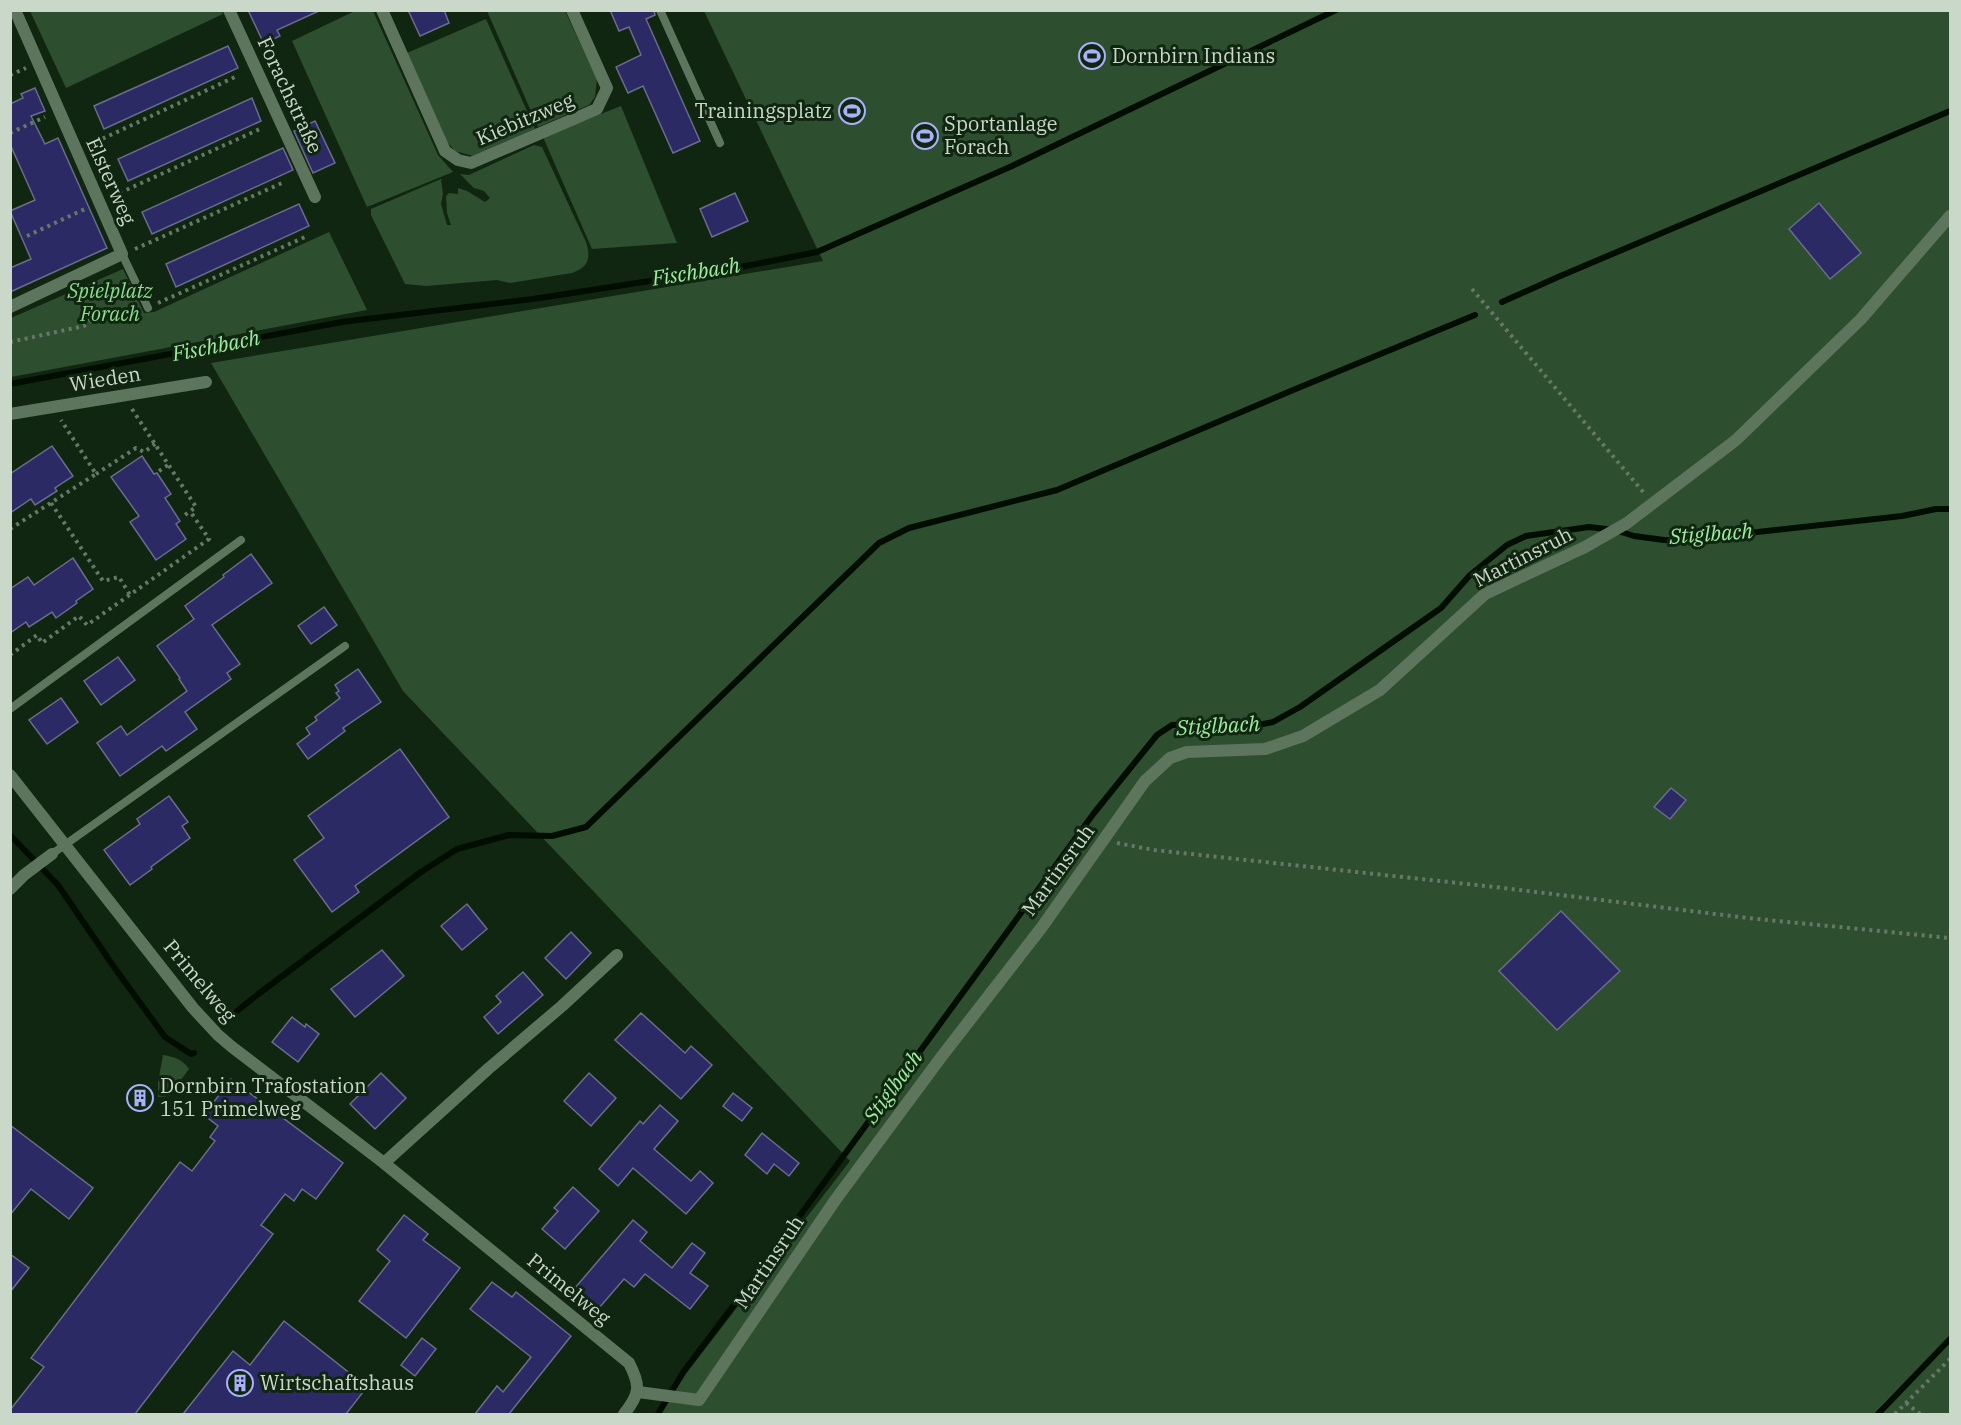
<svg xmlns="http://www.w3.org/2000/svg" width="1961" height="1425" font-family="'IBM Plex Serif',serif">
<rect width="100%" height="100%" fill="#102611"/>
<g fill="#2e4e30">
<path d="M357,10L373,11L438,155L453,172L367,207L292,41Z"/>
<path d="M221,11L223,14L66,88L30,11Z"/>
<path d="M487,11H565L597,79L595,97L589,105L538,127Z"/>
<path d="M704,11H1950V1414H655L850,1161L403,691L211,363L823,261Z"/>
<path d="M486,19L535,129L473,156L455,151L447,142L407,53Z"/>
<path d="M621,106L677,243L592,249L543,137Z"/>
<path d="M534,145L542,147L586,242C591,258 589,267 572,273L510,283L497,280L426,286L405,284L371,215V209L441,179L443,194L441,204L447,225H451L447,213L446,196L449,193L458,194V188L467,191L485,202L490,198L484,191L474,188L460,174L469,175Z"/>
<path d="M329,232L367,310L11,377V318L123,269L144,313L154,312Z"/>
<path d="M163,1055C175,1057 182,1059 189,1069L169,1096L158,1097V1082Z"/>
</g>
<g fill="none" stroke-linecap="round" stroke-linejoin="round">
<g stroke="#000d00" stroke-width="6">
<path d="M1502,302L1558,277L1950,111"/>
<path d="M10,384L342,322L533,299L741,267L817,252L1012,166L1336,10"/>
<path d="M10,835L58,885L114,967L165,1037L191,1054L194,1053"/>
<path d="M237,1011L257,995L421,872L457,849L509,835L552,836L586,827L879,543L909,528L1057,490L1298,388L1475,315"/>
<path d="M658,1414L684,1371L758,1273L1094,813L1157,735L1172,725L1190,724L1243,728L1273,722L1300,707L1441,608L1470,575L1507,545L1526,536L1589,527L1615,530L1634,536L1664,540H1684L1902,516L1936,509H1950"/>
<path d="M1878,1414L1950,1339"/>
</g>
</g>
<g fill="#2c2a65" stroke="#696c8b" stroke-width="1.5">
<path d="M248,10H321L277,30L280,36L264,44Z"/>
<path d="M408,10H444L449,23L420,36Z"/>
<path d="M610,10H654L655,15L646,19L700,141L673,153L643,86L628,93L616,67L641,55L629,27L619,31Z"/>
<path d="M228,46L238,68L104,129L94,106Z"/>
<path d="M35,88L45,111L31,116L45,144L58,138L107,248L10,292V268L31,259L10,211L35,200L10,144V104L23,98L21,94Z"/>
<path d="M252,98L261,121L128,181L118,159Z"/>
<path d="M315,121L335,163L313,173L294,131Z"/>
<path d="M283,148L293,170L152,234L142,212Z"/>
<path d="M735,193L748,221L712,237L700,209Z"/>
<path d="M1819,203L1861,253L1830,279L1789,229Z"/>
<path d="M299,204L309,226L176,287L166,264Z"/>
<path d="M52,446L73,476L55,488L57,491L35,505L31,499L10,513V474Z"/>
<path d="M142,456L154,474L157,473L171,494L165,498L180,521L176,524L186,539L156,560L130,522L139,516L111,477Z"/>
<path d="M251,554L272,583L212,625L240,664L227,673L231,679L185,712L197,729L166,751L162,746L120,776L97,743L121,726L127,735L187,691L179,679L180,678L157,646L194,619L185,606L224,577L223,575Z"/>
<path d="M73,558L93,589L76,601L77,603L56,618L52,612L29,627L26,622L10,633V589L28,577L34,585Z"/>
<path d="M324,607L337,625L311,644L298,626Z"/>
<path d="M118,657L135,680L101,705L84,681Z"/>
<path d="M358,669L381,702L343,728L345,731L308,759L297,744L310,734L306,728L317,720L315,717L340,698L336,693L339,691L335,685Z"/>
<path d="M61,698L78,722L47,744L29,720Z"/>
<path d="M400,749L449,817L355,886L359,892L332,912L294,860L324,838L308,816Z"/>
<path d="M1671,788L1686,800L1670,819L1654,807Z"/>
<path d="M169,796L188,822L182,826L190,838L151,867L152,869L130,885L104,850L140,824L137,819Z"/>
<path d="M467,904L487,929L462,950L441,926Z"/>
<path d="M1561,911L1620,971L1557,1030L1499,971Z"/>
<path d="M571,932L591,953L566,979L545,958Z"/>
<path d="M382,950L404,976L355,1017L331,989Z"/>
<path d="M523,972L543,995L498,1034L484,1017L501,1002L496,996Z"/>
<path d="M641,1013L685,1053L691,1046L712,1065L681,1099L615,1040Z"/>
<path d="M292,1017L305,1027L306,1024L319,1034L298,1062L272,1042Z"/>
<path d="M381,1073L406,1098L375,1129L350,1104Z"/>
<path d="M589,1073L616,1098L591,1126L564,1101Z"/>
<path d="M231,1079L343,1163L316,1199L302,1189L294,1201L285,1194L261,1225L273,1234L135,1414H10V1410L44,1367L31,1358L180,1162L192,1171L215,1141L210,1137L218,1126L204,1115Z"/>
<path d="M733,1093L752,1108L742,1121L723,1106Z"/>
<path d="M660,1105L678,1121L654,1149L691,1181L700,1171L713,1183L686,1214L633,1168L618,1186L599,1169L640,1121L643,1124Z"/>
<path d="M10,1125L93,1188L69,1219L31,1189L10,1215Z"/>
<path d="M762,1133L799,1163L789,1176L774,1164L767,1174L745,1155Z"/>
<path d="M573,1187L599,1211L565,1249L542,1229L558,1211L554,1208Z"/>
<path d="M404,1215L428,1234L423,1240L460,1268L406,1338L359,1301L390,1261L377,1250Z"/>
<path d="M633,1220L647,1232L640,1241L672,1268L692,1243L705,1253L690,1273L708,1286L690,1309L645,1274L634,1287L624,1279L599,1308L575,1288Z"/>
<path d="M10,1254L29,1268L10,1292Z"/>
<path d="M492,1282L512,1297L516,1292L571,1336L509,1414H475L497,1386L503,1392L531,1357L470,1309Z"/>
<path d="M284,1321L367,1387L346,1414H183L233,1351L250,1365Z"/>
<path d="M422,1338L436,1349L415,1376L401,1365Z"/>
</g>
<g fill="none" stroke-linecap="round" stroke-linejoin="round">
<g stroke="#667867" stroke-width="4" stroke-dasharray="3 4.5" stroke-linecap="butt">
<path d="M10,75L26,68"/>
<path d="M10,133L45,117"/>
<path d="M89,145L235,77"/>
<path d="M113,196L262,128"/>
<path d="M27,236L87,208"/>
<path d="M135,249L282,183"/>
<path d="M1472,289L1644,493"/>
<path d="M76,291L88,321"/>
<path d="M158,303L305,237"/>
<path d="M10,342L84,326C92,316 124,313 137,313"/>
<path d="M132,409L196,507L182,517"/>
<path d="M159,471L168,465"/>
<path d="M96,474L136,448L144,452L155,444"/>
<path d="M51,503L103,581L119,577L130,595"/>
<path d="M10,529L96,474L61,420"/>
<path d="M10,655L37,635L42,643L79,616L87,625L209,539L190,511"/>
<path d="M1117,843L1154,850L1495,887L1748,918L1950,938"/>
<path d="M1906,1403L1920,1414"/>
<path d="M1895,1414L1950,1359"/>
</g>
<g stroke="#5d745d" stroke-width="8">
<path d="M660,10L720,143"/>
<path d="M122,254L148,308"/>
<path d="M10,709L241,540"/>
<path d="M52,854L345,646"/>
</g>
<g stroke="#5d745d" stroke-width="12">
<path d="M229,10L315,197"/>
<path d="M382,10L445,151L458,160L471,163L597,109L607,88L572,10"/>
<path d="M10,307L122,254L15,10"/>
<path d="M10,414L206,382"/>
<path d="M10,775L193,1008L218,1035L232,1047L384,1163L629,1363C641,1386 640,1394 624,1414"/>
<path d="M10,889L24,875L52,854"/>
<path d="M384,1163L488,1069L562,1006L617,955"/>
<path d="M638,1392L699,1400L836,1199L942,1056L1042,927L1145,781L1170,758L1187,752L1265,749L1303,736L1380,690L1485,594L1585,547L1627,523L1736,440L1861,319L1950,216"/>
</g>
</g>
<defs>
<symbol id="stadium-ring" viewBox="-11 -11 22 22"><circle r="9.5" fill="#102611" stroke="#aab0fb" stroke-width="1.5"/><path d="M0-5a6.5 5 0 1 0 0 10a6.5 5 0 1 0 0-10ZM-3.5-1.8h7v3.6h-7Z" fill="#aab0fb"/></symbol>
<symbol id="building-ring" viewBox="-11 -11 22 22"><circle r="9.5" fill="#102611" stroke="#aab0fb" stroke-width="1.5"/><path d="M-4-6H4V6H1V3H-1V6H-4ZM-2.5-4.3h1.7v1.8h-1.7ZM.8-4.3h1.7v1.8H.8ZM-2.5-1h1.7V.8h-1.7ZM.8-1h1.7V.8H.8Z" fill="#aab0fb"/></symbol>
</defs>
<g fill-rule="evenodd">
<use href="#stadium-ring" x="1077" y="41" width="30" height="30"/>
<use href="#stadium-ring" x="837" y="96" width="30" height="30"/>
<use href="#stadium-ring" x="910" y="121" width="30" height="30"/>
<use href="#building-ring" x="125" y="1083" width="30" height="30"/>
<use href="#building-ring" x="225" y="1368" width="30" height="30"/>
</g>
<g text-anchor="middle" stroke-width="6" stroke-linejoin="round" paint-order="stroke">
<g font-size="20" fill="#cad8ca" stroke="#102611" text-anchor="start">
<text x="1112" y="63">Dornbirn Indians</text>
<text x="832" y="118" text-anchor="end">Trainingsplatz</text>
<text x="944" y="131">Sportanlage<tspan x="944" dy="23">Forach</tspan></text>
<text x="160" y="1093">Dornbirn Trafostation<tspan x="160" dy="23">151 Primelweg</tspan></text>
<text x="260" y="1390">Wirtschaftshaus</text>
</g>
<g font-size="20" fill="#cad8ca" stroke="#102611">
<text transform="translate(290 95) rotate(65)" y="7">Forachstraße</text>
<text transform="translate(525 119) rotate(-23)" y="7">Kiebitzweg</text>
<text transform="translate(111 181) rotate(66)" y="7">Elsterweg</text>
<text transform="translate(105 379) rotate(-9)" y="7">Wieden</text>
<text transform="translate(1523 557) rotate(-27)" y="7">Martinsruh</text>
<text transform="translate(1058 870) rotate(-54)" y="7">Martinsruh</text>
<text transform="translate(200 981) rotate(50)" y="7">Primelweg</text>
<text transform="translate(769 1262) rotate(-56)" y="7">Martinsruh</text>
<text transform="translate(569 1289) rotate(39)" y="7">Primelweg</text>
</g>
<g font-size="20" font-style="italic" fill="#8ddc90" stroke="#102611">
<text x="110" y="298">Spielplatz<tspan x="110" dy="23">Forach</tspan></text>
</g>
<g font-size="21" font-style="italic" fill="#9deda0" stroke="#102611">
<text transform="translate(696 272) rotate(-9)" y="7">Fischbach</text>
<text transform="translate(216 346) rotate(-11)" y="7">Fischbach</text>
<text transform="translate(1711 534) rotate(-4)" y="7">Stiglbach</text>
<text transform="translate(1218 726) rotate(-3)" y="7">Stiglbach</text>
<text transform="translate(893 1087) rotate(-54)" y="7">Stiglbach</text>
</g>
</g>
<rect width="1961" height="1425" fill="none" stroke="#cad8ca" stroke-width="24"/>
</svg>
